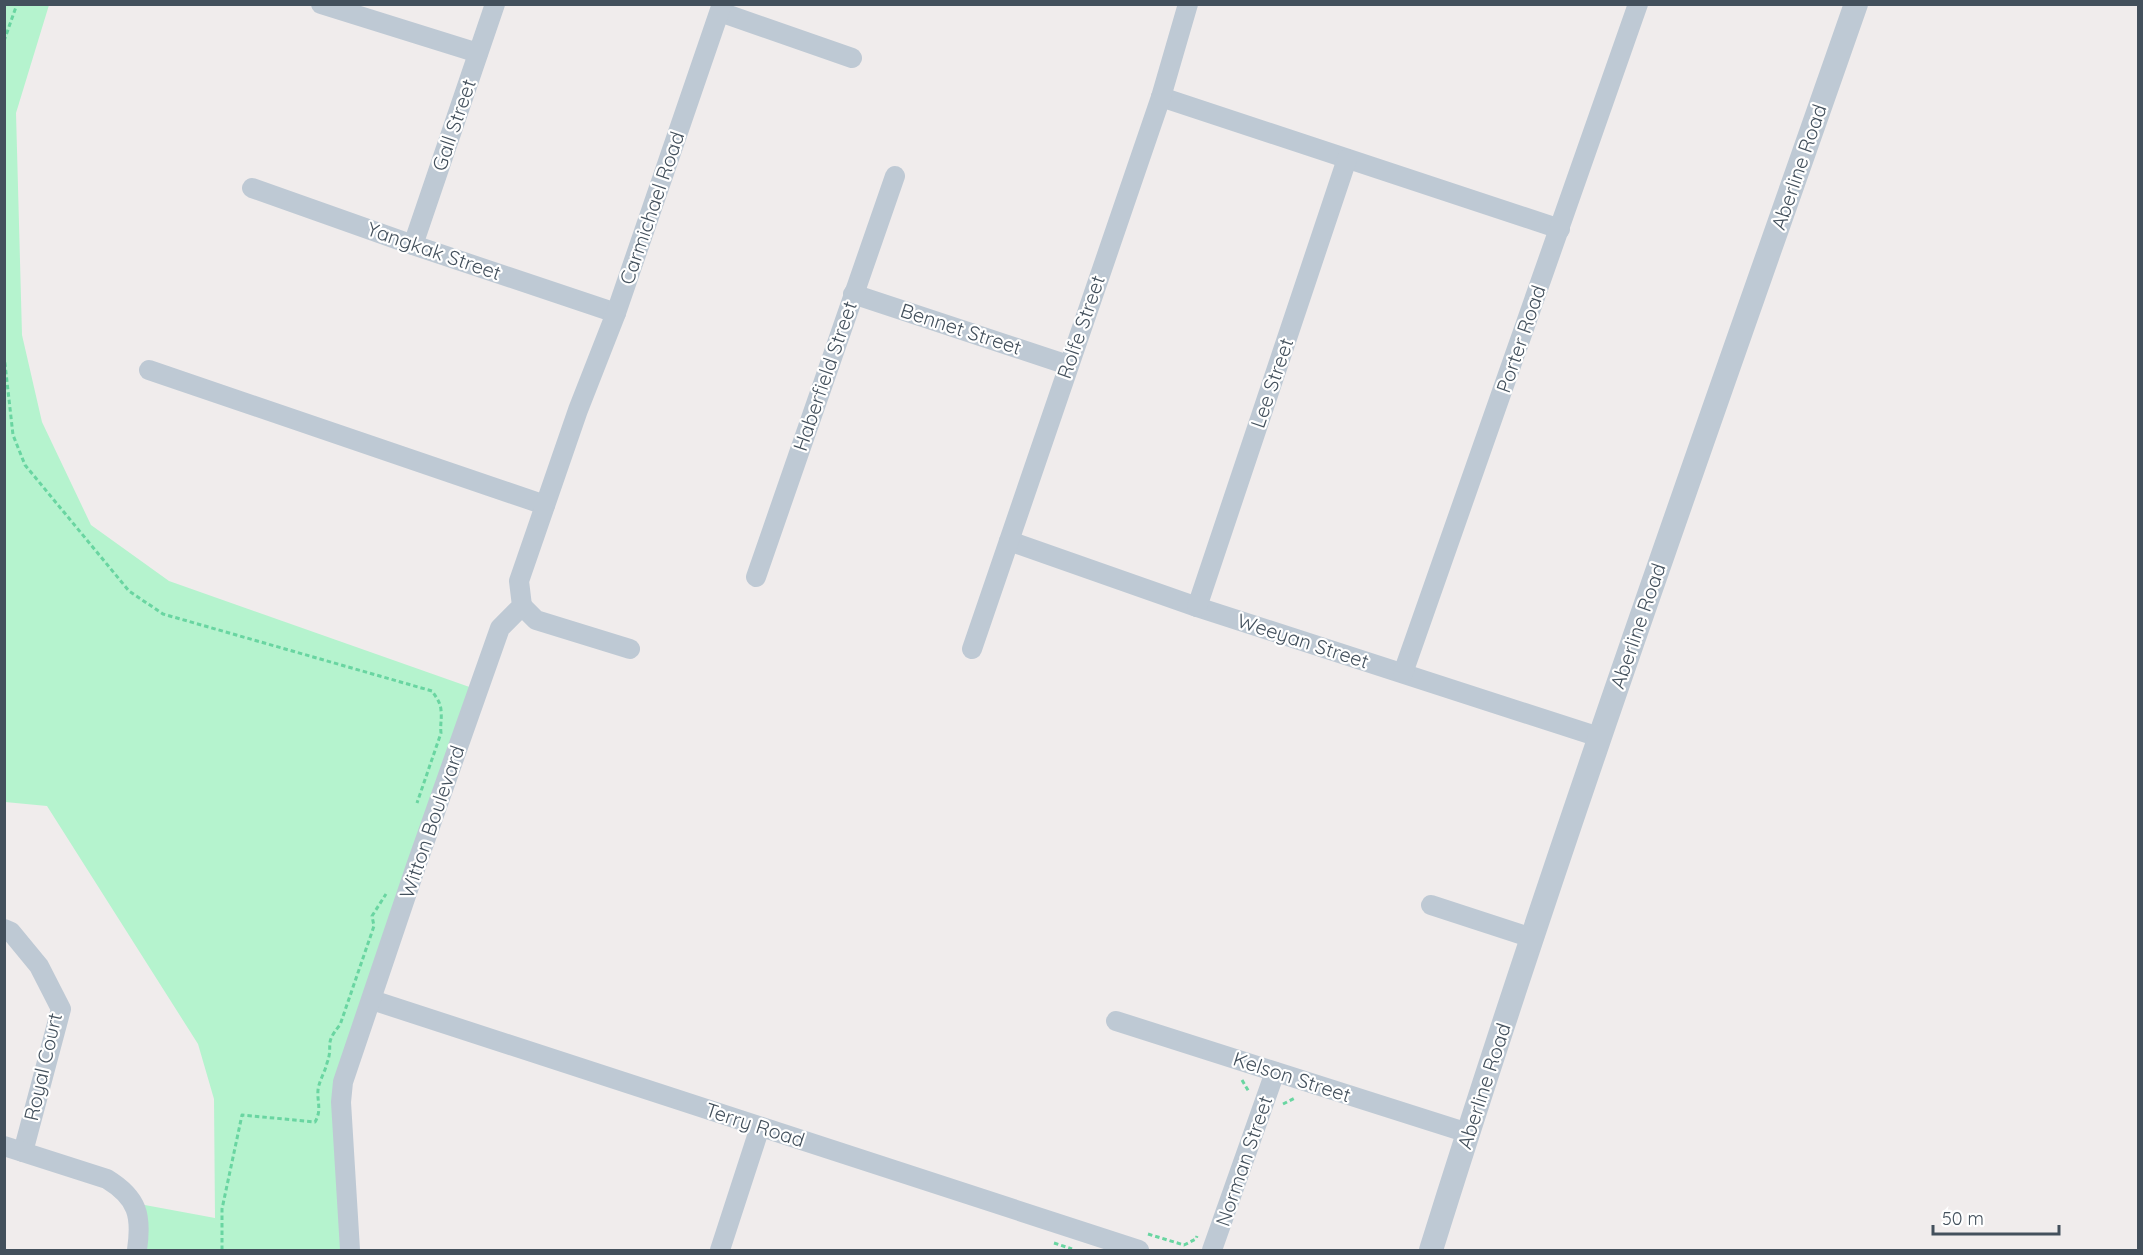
<svg xmlns="http://www.w3.org/2000/svg" width="2143" height="1255" font-family="Quicksand,sans-serif">
<rect width="100%" height="100%" fill="#f0ecec"/>
<path fill="#b5f3ce" d="M4,5H49L16,113L22,335L42,422L91,525L169,581L478,690L342,1092L340,1250H137L134,1203L215,1218L214,1099L198,1044L47,806L5,802Z"/>
<g fill="none" stroke-linecap="round" stroke-linejoin="round">
<g stroke="#69d5a1" stroke-width="3" stroke-dasharray="4.5 3" stroke-linecap="butt">
<path d="M4,41L17,4"/>
<path d="M4,355L13,435L25,465L129,591L163,614L432,691C436,697 441,703 441,711C442,719 440,724 441,733L417,803"/>
<path d="M1242,1080L1249,1092"/>
<path d="M1283,1104L1295,1098"/>
<path d="M1148,1234L1184,1245L1196,1239L1197,1236"/>
<path d="M1054,1243L1072,1249"/>
<path d="M222,1250V1209L242,1115L315,1122C322,1110 317,1102 318,1090C319,1081 325,1072 327,1063C334,1044 323,1045 340,1025L374,926L372,916L386,894"/>
</g>
<g stroke="#bec9d4" stroke-width="20">
<path d="M321,4L478,53"/>
<path d="M720,12L852,58"/>
<path d="M1161,97L1560,229"/>
<path d="M252,188L413,245L616,313"/>
<path d="M413,245L495,4"/>
<path d="M853,294L1068,365"/>
<path d="M149,370L545,505"/>
<path d="M1009,541L1197,607L1599,737"/>
<path d="M756,577L895,176"/>
<path d="M522,606L536,620L630,649"/>
<path d="M1197,607L1347,159"/>
<path d="M972,649L1161,97L1188,4"/>
<path d="M1403,673L1638,4"/>
<path d="M1431,905L1532,938"/>
<path d="M4,929L11,932L39,966L61,1009L23,1152"/>
<path d="M372,1000L1139,1250"/>
<path d="M1116,1021L1468,1133"/>
<path d="M4,1146L107,1179C138,1198 142,1216 137,1250"/>
<path d="M350,1250L341,1102L343,1082L416,866L500,628L522,606L519,581L578,410L616,313L722,4"/>
<path d="M720,1250L760,1127"/>
<path d="M1212,1250L1275,1072"/>
</g>
<path stroke="#bec9d4" stroke-width="24" d="M1431,1250C1562,831 1711,419 1856,4"/>
</g>
<g text-anchor="middle" stroke-width="4.5" stroke-linejoin="round" paint-order="stroke">
<g font-size="20" fill="#43505c" stroke="#fff">
<text transform="translate(454 125) rotate(-71)" y="7">Gall Street</text>
<text transform="translate(1799 167) rotate(-71)" y="7">Aberline Road</text>
<text transform="translate(652 208) rotate(-71)" y="7">Carmichael Road</text>
<text transform="translate(434 251) rotate(19)" y="7">Yangkak Street</text>
<text transform="translate(1081 327) rotate(-71)" y="7">Rolfe Street</text>
<text transform="translate(961 329) rotate(18)" y="7">Bennet Street</text>
<text transform="translate(1521 339) rotate(-71)" y="7">Porter Road</text>
<text transform="translate(825 376) rotate(-71)" y="7">Haberfield Street</text>
<text transform="translate(1272 383) rotate(-71)" y="7">Lee Street</text>
<text transform="translate(1638 626) rotate(-71)" y="7">Aberline Road</text>
<text transform="translate(1303 641) rotate(18)" y="7">Weeyan Street</text>
<text transform="translate(432 822) rotate(-71)" y="7">Witton Boulevard</text>
<text transform="translate(43 1067) rotate(-77)" y="7">Royal Court</text>
<text transform="translate(1292 1077) rotate(18)" y="7">Kelson Street</text>
<text transform="translate(1484 1086) rotate(-72)" y="7">Aberline Road</text>
<text transform="translate(755 1125) rotate(18)" y="7">Terry Road</text>
<text transform="translate(1244 1161) rotate(-71)" y="7">Norman Street</text>
</g>
</g>
<rect width="2143" height="1255" fill="none" stroke="#43505c" stroke-width="12"/>
<path d="M1933 1225v9h126v-9" fill="none" stroke="#43505c" stroke-width="3"/>
<text x="1942" y="1225" font-size="18" fill="#43505c" stroke="#ffffff" stroke-width="4.5" paint-order="stroke">50 m</text>
</svg>
